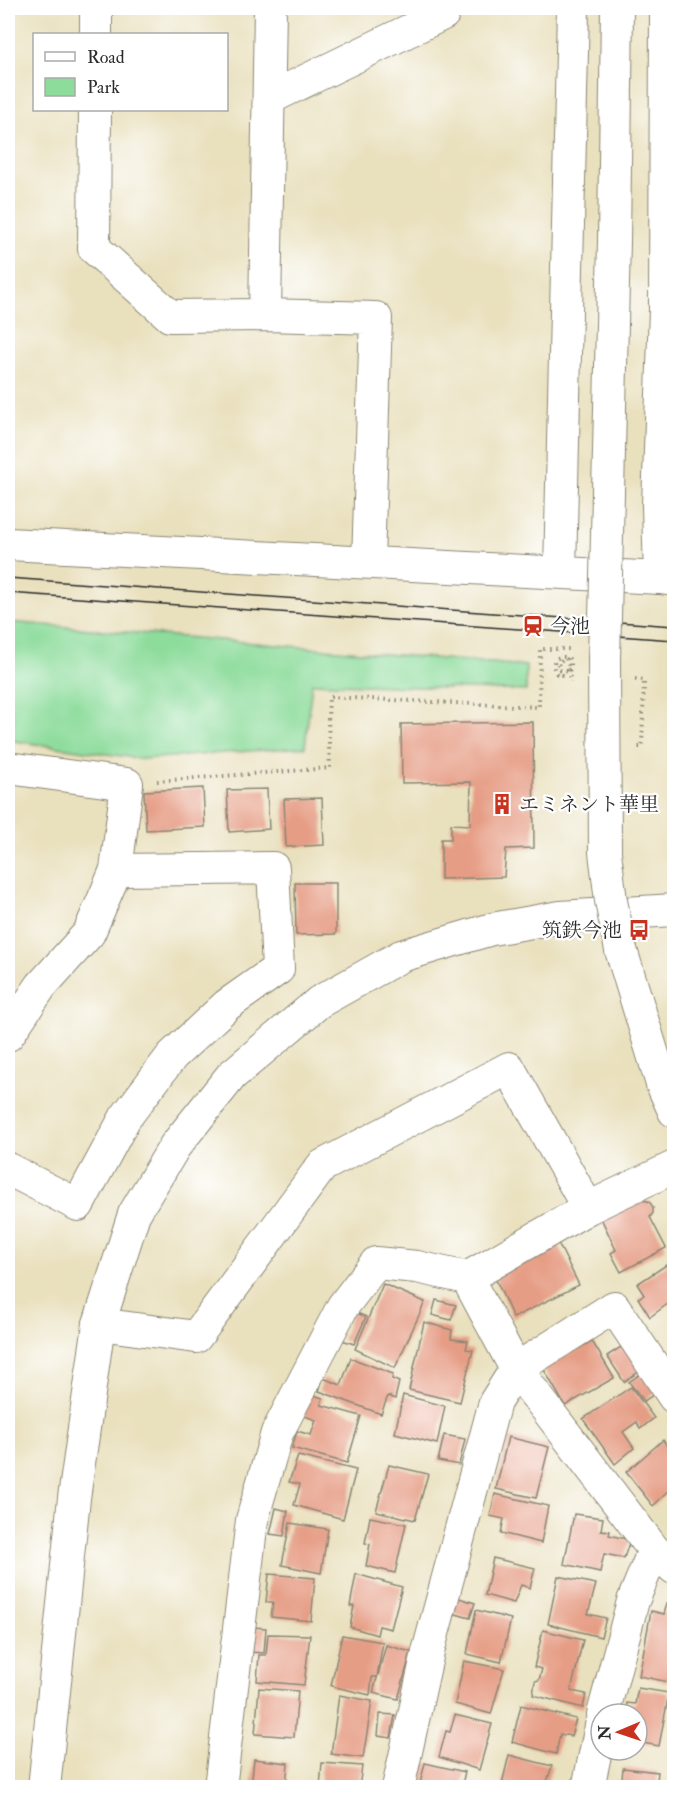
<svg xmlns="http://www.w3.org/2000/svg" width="682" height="1795" font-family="'IM FELL Double Pica','Noto Serif JP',serif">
<rect width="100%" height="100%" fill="#fff"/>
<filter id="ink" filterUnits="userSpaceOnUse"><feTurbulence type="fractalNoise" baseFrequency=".0167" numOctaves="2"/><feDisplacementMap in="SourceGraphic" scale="12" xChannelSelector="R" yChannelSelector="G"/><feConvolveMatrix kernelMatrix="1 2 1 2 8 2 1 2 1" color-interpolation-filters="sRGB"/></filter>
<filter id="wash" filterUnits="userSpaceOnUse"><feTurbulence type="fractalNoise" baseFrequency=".008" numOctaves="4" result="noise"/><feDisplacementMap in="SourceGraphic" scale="24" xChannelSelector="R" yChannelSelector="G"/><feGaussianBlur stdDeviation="1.35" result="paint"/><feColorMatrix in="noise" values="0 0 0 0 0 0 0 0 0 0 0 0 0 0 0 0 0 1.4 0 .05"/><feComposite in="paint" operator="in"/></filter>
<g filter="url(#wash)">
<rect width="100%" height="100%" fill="#e9e0bd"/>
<path fill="#8ddc9b" stroke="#5c8463" stroke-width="1.5" d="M8,622L526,666V691L312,683L305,747L143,759L8,740Z"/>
<g id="blocks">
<g fill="#e69d85">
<path d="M533,722L534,848L506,849L504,877L441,879V839H451V824L470,825L471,782L402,783L401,724Z"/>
<path d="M203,788L205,827L146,830L144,791Z"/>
<path d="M267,789L269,829L229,832L227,790Z"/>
<path d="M322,798L324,845L286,847L284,799Z"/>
<path d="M295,883H336V934L296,935Z"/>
<path d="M639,1200L648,1201L651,1204L653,1208V1213L650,1217L666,1248L621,1272L611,1253L616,1250L601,1218Z"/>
<path d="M556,1239L579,1285L513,1318L492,1271Z"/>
<path d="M674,1260V1312L669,1303L650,1317L638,1298L644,1295L637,1284Z"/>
<path d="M383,1284L425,1302L395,1368L355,1349Z"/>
<path d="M436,1300L456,1305L451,1320L432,1315Z"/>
<path d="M352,1311L366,1317L354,1344L342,1340Z"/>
<path d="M424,1322L452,1330L451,1339L468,1341L466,1349L473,1350L460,1402L409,1390Z"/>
<path d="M592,1341L614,1378L565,1406L543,1368Z"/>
<path d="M627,1343L644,1368L624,1382L607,1356Z"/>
<path d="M351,1358L393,1374L392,1379L399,1382L395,1399L388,1396L381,1414L319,1391L323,1378L341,1385Z"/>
<path d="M645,1371L659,1391L644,1401L629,1382Z"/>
<path d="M631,1387L654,1418L640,1429L637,1422L623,1432L634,1448L615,1464L583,1419Z"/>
<path d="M307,1393L323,1398L321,1405L361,1416L347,1463L292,1448L297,1431L311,1435L316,1420L299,1414Z"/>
<path d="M403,1395L445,1406L437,1444L395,1433Z"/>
<path d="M444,1435L465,1439L459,1465L438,1461Z"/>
<path d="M508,1437L549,1447L536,1498L496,1489Z"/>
<path d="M663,1440L674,1455L673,1463L674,1465V1486L653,1506L626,1472Z"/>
<path d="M298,1456L356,1470L343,1519L294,1505L300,1484L289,1482Z"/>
<path d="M389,1465L428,1474L415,1520L376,1511Z"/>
<path d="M495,1494L548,1506L541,1543L501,1533L504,1519L490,1516Z"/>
<path d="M276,1508L288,1511L284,1536L270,1534Z"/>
<path d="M574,1514L603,1518L601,1530L610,1531L609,1535L630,1540L624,1558L604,1554L600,1572L564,1564Z"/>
<path d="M370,1517L406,1524L395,1573L366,1566L370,1544L365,1543Z"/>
<path d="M290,1523L328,1529L321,1573L282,1565Z"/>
<path d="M493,1558L535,1568L530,1588L521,1585L514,1603L485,1595Z"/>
<path d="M269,1574L315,1578L311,1621L271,1617L273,1602H266Z"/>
<path d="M356,1574L402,1587L391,1629L379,1626L377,1635L350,1627L354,1606H350Z"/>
<path d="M558,1576L596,1584L588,1614L606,1618L601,1637L548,1624Z"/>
<path d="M456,1597L475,1603L470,1618L452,1613Z"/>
<path d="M667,1603L674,1606V1683L639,1676L651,1611L664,1614Z"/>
<path d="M476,1610L511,1619L501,1662L467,1654Z"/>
<path d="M252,1627L266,1628L264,1653L250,1652Z"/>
<path d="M543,1630L583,1640L571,1691L586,1694L583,1708L533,1695L535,1681L539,1680L542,1669L534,1667Z"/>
<path d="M268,1634L310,1635L304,1685L257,1681L259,1655H266Z"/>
<path d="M342,1635L383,1642L377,1677H372L370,1695L331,1686Z"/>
<path d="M386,1645L411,1652L398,1699L373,1693Z"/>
<path d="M464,1661L504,1669L491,1714L455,1704Z"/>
<path d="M259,1688L298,1691L294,1737L255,1734Z"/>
<path d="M638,1688L669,1693L659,1746L637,1742V1714H626L627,1703L635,1704Z"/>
<path d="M339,1695L372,1701L363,1758L331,1754Z"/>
<path d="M521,1705L576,1719L571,1736L560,1734L556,1754L512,1742Z"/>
<path d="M380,1714L395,1715L391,1738L378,1736Z"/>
<path d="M455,1715L492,1724L479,1770L439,1757L446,1731L450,1732Z"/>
<path d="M509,1755L552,1766L545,1788H501Z"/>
<path d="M254,1759L288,1763L286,1788H251Z"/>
<path d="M322,1763L362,1766L359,1788H320Z"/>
<path d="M425,1763L465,1772L461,1788H419Z"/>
<path d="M623,1768L658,1772L656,1788H621Z"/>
</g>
</g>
</g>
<g filter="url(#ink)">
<use href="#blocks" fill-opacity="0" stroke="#8a8674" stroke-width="1.5"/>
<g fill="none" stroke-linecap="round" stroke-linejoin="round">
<defs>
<g id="minor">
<path d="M96,34V8"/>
<path d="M270,98L443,14V8"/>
<path d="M95,110L94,248L170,316L265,315L376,318L368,562"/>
<path d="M614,241L617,8"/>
<path d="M265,315L270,8"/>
<path d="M8,544L660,578L674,580"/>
<path d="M560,572L573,8"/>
<path d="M660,578L658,505L665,310L666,8"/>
<path d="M8,768L127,784L116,870L89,933L41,986L8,1035"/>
<path d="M621,950L662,1084L674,1111"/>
<path d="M8,1169L78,1205L125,1118L172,1056L227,1005L278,969L273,868L116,870"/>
<path d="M467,1278L588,1208L674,1167"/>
<path d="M99,1324L196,1337L322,1166L509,1068L588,1208"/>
<path d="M603,1714L633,1601L654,1550"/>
<path d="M44,1788L74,1498L99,1324L134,1214L175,1146L232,1075L319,1002L401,956L492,929L560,917L674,910"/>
<path d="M220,1788L252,1520L277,1433L343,1306L376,1263L417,1267L467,1278L516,1369L654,1550L674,1568"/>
<path d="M398,1788L428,1652L495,1402L516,1369L614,1307L674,1397"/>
<path d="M588,1788L601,1726"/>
</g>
</defs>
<use href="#minor" stroke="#8a8674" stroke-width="34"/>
<g stroke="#8a8674" stroke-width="4" stroke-dasharray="1.5 4.5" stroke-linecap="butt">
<path d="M567,671L560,670L558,663L564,658L566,659L569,666L570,682"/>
<path d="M635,679L644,680L642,747H636"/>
<path d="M157,781L330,768L328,720L329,697L539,707L540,649H573"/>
</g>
<use href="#minor" stroke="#fff" stroke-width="32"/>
<g stroke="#2b2b2b" stroke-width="1.5">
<path d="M8,578L674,626"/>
<path d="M8,593L674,640"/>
</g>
<defs>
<path id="minor-bridge" d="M614,241L604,660L605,852L611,901L621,950"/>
</defs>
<use href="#minor-bridge" stroke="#8a8674" stroke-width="34" stroke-linecap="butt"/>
<path stroke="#8a8674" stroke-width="4" stroke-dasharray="1.5 4.5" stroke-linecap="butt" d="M563,675L557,674C553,668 553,665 555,659C565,655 572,656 571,668L567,671"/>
<use href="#minor-bridge" stroke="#fff" stroke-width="32"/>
</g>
</g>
<defs>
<symbol id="station-bare" viewBox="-9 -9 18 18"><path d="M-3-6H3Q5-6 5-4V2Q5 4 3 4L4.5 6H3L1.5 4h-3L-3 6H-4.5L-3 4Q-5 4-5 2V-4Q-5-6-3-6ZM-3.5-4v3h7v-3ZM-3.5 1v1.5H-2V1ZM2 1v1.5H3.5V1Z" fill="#c8321e" stroke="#fff" stroke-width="2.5" paint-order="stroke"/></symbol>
<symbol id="building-bare" viewBox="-9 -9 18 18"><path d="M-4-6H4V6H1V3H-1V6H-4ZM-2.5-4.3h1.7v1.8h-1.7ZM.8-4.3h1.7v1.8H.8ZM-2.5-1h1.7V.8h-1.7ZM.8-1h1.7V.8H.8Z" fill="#c8321e" stroke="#fff" stroke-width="2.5" paint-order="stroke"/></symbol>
<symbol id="bus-bare" viewBox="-9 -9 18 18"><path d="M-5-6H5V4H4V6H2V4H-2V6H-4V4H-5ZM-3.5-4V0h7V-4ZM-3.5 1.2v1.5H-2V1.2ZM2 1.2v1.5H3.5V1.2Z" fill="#c8321e" stroke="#fff" stroke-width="2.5" paint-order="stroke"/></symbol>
</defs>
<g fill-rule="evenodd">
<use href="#station-bare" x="518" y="611" width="30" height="30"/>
<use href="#building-bare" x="487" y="789" width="30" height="30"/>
<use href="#bus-bare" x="624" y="915" width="30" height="30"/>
</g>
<g text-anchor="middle" stroke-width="4.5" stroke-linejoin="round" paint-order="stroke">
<g font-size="20" fill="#2b2b2b" stroke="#fff" text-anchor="start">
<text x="550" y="633">今池</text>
<text x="519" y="811">エミネント華里</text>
<text x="622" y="937" text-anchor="end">筑鉄今池</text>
</g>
</g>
<rect width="682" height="1795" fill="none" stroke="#fff" stroke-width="30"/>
<rect x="33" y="33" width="195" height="78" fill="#ffffff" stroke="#aaaaaa" stroke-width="1.5"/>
<rect x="45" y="52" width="30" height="9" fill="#ffffff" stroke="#aaaaaa" stroke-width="1.5"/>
<text x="87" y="63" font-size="18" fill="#2b2b2b">Road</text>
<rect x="45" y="78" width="30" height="18" fill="#8ddc9b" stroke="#aaaaaa" stroke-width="1.5"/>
<text x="87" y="93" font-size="18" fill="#2b2b2b">Park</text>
<g transform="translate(619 1732) rotate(268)"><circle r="28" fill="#ffffff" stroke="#aaaaaa" stroke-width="1.5"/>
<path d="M0-4.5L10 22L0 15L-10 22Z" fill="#c8321e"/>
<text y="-9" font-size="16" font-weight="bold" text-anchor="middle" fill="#2b2b2b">N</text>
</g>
</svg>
